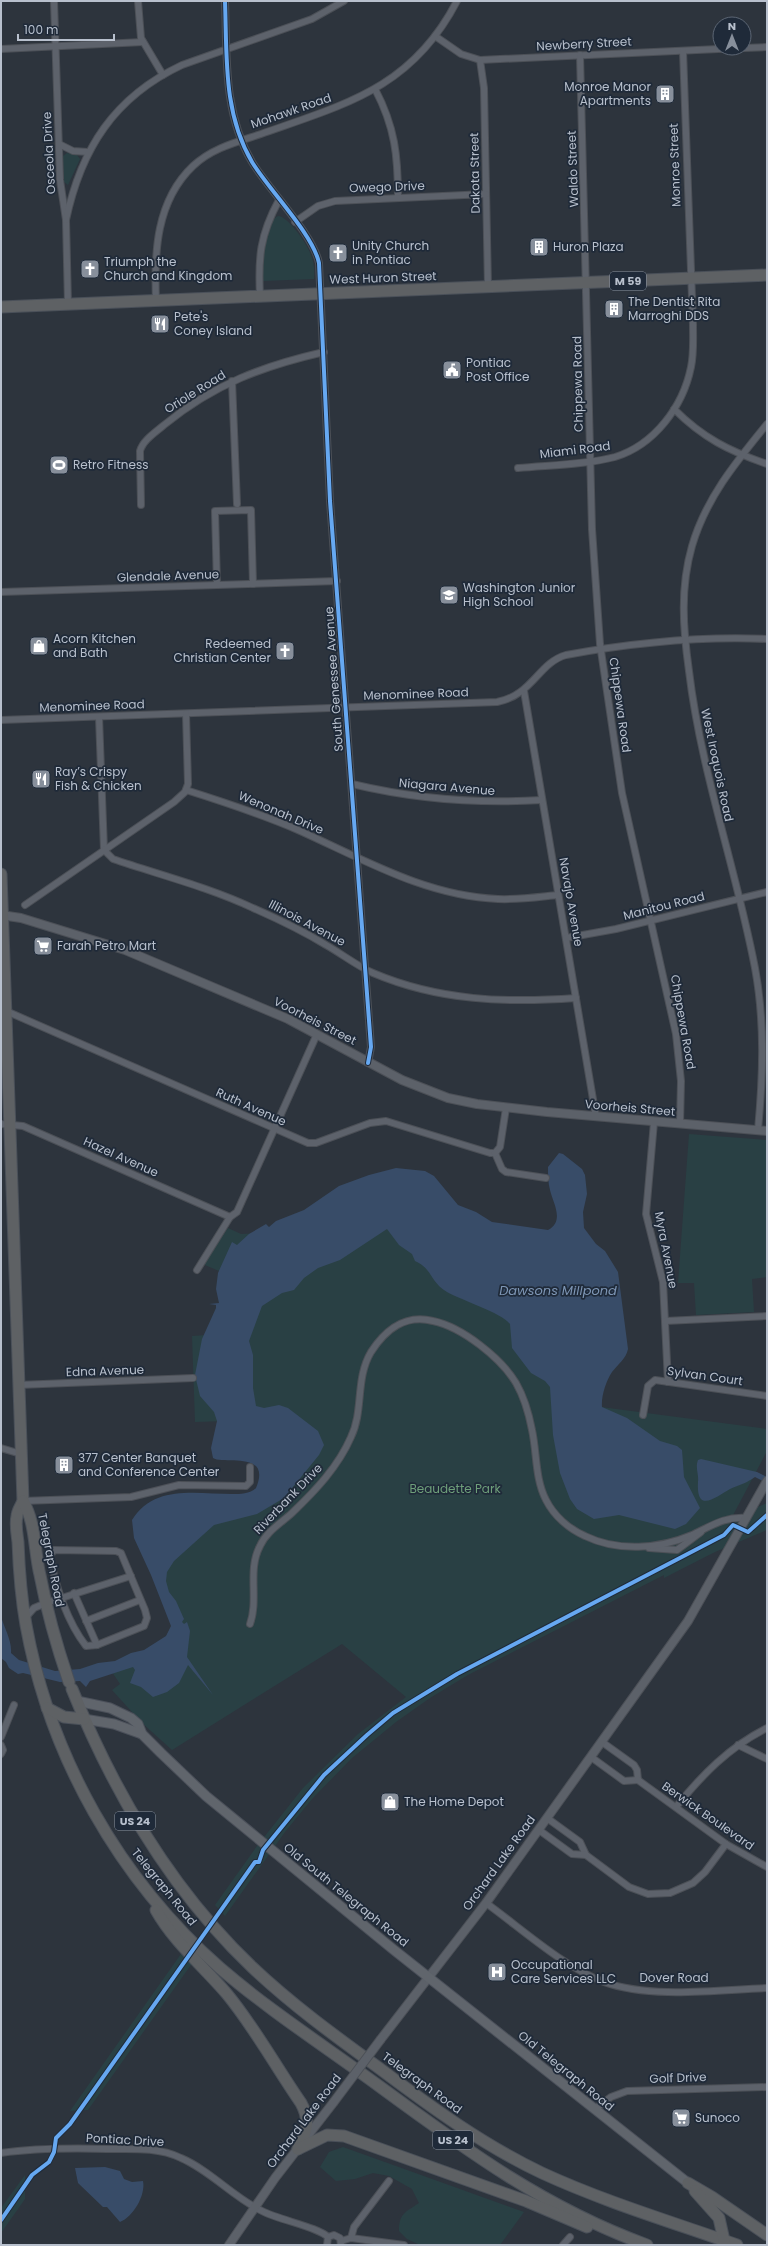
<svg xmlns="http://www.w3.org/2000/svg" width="768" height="2246" font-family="Poppins,sans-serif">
<rect width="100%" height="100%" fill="#2d343d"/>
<g fill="#294044">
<path d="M67,153L77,155L80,159L68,185L64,182L63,156Z"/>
<path d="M278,216C288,216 308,245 311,255C314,262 315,271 314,279L263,281C263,267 262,224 278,216Z"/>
<path d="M689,1134L767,1140V1277L752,1279L754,1312L696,1315L694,1283H678Z"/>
<path d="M381,1204L601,1407L767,1429V1451L731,1519L767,1503V1530L715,1552L664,1578V1575L468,1675L430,1698L396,1722L352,1758L312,1799L285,1832L225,1916L215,1905L257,1846L303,1788L358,1734L406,1697L342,1644L172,1750L141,1722L112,1690L120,1684L108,1666L162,1648L180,1629L159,1580L156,1543L274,1490L285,1419L195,1422L192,1336L207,1335L239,1293L219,1271L205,1265V1261L228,1228L241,1234L284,1232Z"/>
<path d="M181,1954L193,1962L88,2110L70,2111Z"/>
<path d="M343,2147L524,2212L500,2245H420L407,2239L399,2231C399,2213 406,2212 419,2203L412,2189L389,2176L373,2173L355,2179L336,2181L320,2167L329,2152Z"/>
<path d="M25,2175V2199L1,2233V2208Z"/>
</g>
<g fill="#384c68">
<path d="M559,1153L563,1154L582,1169L585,1175L587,1194L583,1212L584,1228L596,1244L605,1251L618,1272L628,1349C626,1359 618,1364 612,1372C606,1381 601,1396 602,1407L627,1418L660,1441L677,1446L682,1450L684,1477L700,1508L686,1524L675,1529L619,1515L594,1519L577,1509L570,1499L560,1473L553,1435L550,1387L545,1381L531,1373L512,1348L510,1324C500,1312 463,1301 447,1292C429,1281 433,1269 415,1261L412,1254L399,1245L387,1229L340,1260L318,1268L304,1278L294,1290L282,1293L262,1306L249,1341L253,1355V1388L256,1406L264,1408L279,1405L288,1408L318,1431L324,1445L319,1455L284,1498L257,1514L214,1525L174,1561L167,1572L166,1581L169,1592L176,1601L184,1619L182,1622L184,1624L187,1622L190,1631L187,1657L213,1695L188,1665L179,1683L167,1692L153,1697L141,1687L130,1683L135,1670L133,1667L90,1681L86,1687L80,1681L60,1682L23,1673L18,1674L9,1668L6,1662L1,1658V1616C4,1628 12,1640 11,1653L19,1660L55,1671L80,1669L98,1663L115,1661L131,1653L144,1650L166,1636L171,1626L151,1575L134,1538L132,1520C154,1484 197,1494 232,1494C240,1494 250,1494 256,1488C272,1450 224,1465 213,1458L211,1448L217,1421L214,1412L200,1396L195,1375L202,1339L216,1308V1305L209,1304L219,1303L216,1289L218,1273L232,1242L237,1245L249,1234L266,1224L269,1227L276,1221L304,1210L339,1186L369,1175L396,1168L425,1171L434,1176L458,1205L476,1212L492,1222L548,1230C565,1221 553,1203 550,1190C548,1183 548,1174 548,1167Z"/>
<path d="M701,1459L757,1472L767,1477V1483L755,1477C747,1483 739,1485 730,1489C717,1496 696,1515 698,1482C699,1474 695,1468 698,1460Z"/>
<path d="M105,2167L120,2171L124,2179L132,2182L143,2181C146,2195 133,2217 120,2222L107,2207H103L78,2183L75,2168Z"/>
</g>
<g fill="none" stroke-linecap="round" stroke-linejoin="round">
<defs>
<g id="street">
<path d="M54,1L60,180L66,220L68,304"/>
<path d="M138,1L141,38L163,75"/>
<path d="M225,1C227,56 223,113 252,162C269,190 313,234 319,263L330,501L371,1047L368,1063"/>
<path d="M435,36L461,54L480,60L740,48"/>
<path d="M744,48L767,47"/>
<path d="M1,49L143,42"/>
<path d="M580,55L592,529L600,644L622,793L676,1034L681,1081L680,1124"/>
<path d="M480,60L484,88L488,287"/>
<path d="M375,89C395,127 398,156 398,198"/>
<path d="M59,144L73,151L88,152"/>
<path d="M66,220C81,149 114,97 182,65L312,19L344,1"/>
<path d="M295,222L318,206L335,201L486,194"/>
<path d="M260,296C258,257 260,235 279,200"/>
<path d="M156,301C154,253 156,201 193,166C212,148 237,142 261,134C346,104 412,88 457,1"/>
<path d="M232,381L237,504"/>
<path d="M674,409C703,438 729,451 767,464"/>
<path d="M518,468C549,465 584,465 615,457C654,445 683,407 691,367C694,353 693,339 693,325L683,51"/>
<path d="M141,505L140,451C143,440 156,432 164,425C214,384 263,366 324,352"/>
<path d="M217,585L215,511L251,510L253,584"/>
<path d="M1,592L337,581"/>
<path d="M524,691L596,1117"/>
<path d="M99,717L104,850"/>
<path d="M1,720L497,702C533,695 538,663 566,655C632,643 700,636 767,639"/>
<path d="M352,784C415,799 477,804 542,800"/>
<path d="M186,790C224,802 261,814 298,830C363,859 425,896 498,899C518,900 538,897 558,895"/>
<path d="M104,850L113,859C160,875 208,887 253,908C278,919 303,931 326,945C342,954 357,966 373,973C439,1001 506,1003 576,998"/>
<path d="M25,905L174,802L185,792L188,784L186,714"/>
<path d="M566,938L616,929L767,892"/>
<path d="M6,1011L308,1143H316L370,1123L386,1121L490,1153H495"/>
<path d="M654,1122L646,1214L663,1282L668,1382"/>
<path d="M1,1124L23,1126L230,1217"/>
<path d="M758,1130C763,1076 765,1022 755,968C736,868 701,772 689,671C683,628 680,588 692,546C706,498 736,462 767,424"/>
<path d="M495,1153L502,1169L506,1172L546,1178"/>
<path d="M495,1153L500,1147L506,1108"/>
<path d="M197,1270L230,1217L237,1212L317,1034"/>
<path d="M665,1321L767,1316"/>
<path d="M18,1385L193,1378"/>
<path d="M643,1415L648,1386L655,1380L767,1396"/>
<path d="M1,1448L21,1454"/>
<path d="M23,1501L131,1497L179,1485L246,1486L250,1482V1467"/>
<path d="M649,1548L677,1550L701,1532"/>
<path d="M54,1550L116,1551L121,1553L145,1610L147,1618L144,1626L97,1645L86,1646C68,1623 55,1586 50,1556Z"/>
<path d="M74,1593L97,1645"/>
<path d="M26,1617L34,1608L46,1603L131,1576"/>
<path d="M86,1621L140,1600"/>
<path d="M250,1624C259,1599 247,1570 260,1546C266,1532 281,1523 292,1513C315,1491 338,1467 351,1437C364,1410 355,1379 371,1352C386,1329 405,1314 433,1321C462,1327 501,1358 516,1383C524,1397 529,1414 532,1430C537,1453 535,1479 546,1500C554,1516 569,1529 585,1536C618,1552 659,1549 692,1535C711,1526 725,1516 747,1518"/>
<path d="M1,1737L14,1705"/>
<path d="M602,1742L634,1765L637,1770L638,1780"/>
<path d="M1,1745L3,1750L1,1754"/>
<path d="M738,1745L767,1759"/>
<path d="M591,1757L624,1781L638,1780"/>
<path d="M638,1780L726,1844L767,1867"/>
<path d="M676,1807C702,1775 729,1747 767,1728"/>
<path d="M547,1818L580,1842L586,1855L629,1887L648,1894L670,1893L693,1883L705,1872L726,1844"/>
<path d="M539,1830L572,1854L586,1855"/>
<path d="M486,1903C522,1929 562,1966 604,1982C651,1999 717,1990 767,1988"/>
<path d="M595,2109L611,2097L627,2091L767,2087"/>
<path d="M1,2153C37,2148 70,2148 107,2149C132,2149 158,2147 181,2158C211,2171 233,2197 262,2211C279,2220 318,2227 328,2237"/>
<path d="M351,2238L354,2227L389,2181"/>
<path d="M341,2241L351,2238L404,2245"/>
<path d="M327,2245L328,2237L334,2235L340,2238L341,2245"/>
<path d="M563,2245L570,2237"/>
</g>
<g id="secondary">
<path d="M1,915L21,918L125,950L288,1019L402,1080L448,1098L477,1104L547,1112L767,1131"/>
<path d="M381,2039L486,1903L688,1621L767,1481"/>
<path d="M229,2245L275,2178L333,2103"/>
</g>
<g id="primary">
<path d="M77,1701L110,1708L131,1718L138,1724L142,1734L161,1753L206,1796L394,1950L688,2183"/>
<path d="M84,1719L114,1724L142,1734"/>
</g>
<g id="highway">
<path d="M1,307L767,275"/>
<path d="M1,874L23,1501C21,1506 17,1511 17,1516C15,1524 17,1534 18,1542C19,1569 21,1597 26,1625C50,1757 119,1879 220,1968C270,2011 326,2047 379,2086C466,2150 545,2208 647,2245"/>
<path d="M23,1501C36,1523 34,1551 40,1575C47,1612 57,1647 69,1682"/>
<path d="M72,1689C114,1793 170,1889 252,1967C291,2004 335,2036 379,2068C431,2107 483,2145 542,2173C605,2202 672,2222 737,2245"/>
<path d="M47,1708L64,1717L84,1719"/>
<path d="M156,1910C174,1942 203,1966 227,1994C255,2028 276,2067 301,2103C311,2121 306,2132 298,2149"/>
<path d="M298,2149L327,2135L344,2136L526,2201L587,2227"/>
<path d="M688,2183L712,2197L767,2235"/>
<path d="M695,2191L719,2218L725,2245"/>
</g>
</defs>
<use href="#street" stroke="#4c5057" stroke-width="8"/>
<use href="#secondary" stroke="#4c5057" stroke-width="10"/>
<use href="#primary" stroke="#4b505a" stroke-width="11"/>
<use href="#highway" stroke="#4a5059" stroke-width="13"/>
<use href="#street" stroke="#5d626b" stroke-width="6"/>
<use href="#secondary" stroke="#5c6169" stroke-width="8"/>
<use href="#primary" stroke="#60656c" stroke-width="9"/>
<use href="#highway" stroke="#5e6164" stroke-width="11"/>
<defs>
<path id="secondary-bridge" d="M333,2103L381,2039"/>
</defs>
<use href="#secondary-bridge" stroke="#4c5057" stroke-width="10" stroke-linecap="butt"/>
<use href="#secondary-bridge" stroke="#5c6169" stroke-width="8"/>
<defs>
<g id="cycleway">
<path d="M225,1C227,56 223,113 252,162C269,190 313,234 319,263L330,501L371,1047L368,1063"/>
<path d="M1,2220L32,2175L49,2162L54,2152L56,2138L70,2124L255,1862H259L263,1850L324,1775L367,1735L393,1713L457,1674L724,1535L733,1525L748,1532L767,1515"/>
</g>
</defs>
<use href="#cycleway" stroke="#1f2a39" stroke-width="6"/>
<use href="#cycleway" stroke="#66a8f1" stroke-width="4"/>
</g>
<defs>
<symbol id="building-square" viewBox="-11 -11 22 22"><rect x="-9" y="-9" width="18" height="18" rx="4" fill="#878f9b" stroke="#1f2a39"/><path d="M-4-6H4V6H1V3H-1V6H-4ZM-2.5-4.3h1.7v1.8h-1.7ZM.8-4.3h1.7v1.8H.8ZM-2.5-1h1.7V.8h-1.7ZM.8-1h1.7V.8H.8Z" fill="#fff"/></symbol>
<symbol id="church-square" viewBox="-11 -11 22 22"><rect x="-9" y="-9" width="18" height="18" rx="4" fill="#878f9b" stroke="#1f2a39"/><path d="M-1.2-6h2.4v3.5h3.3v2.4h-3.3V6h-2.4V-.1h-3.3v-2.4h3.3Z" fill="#fff"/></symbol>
<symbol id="restaurant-square" viewBox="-11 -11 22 22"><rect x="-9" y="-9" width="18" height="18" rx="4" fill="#878f9b" stroke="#1f2a39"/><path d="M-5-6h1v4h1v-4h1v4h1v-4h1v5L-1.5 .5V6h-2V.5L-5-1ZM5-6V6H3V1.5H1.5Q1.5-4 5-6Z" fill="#fff"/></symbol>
<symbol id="civic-square" viewBox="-11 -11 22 22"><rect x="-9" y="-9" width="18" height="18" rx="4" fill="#878f9b" stroke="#1f2a39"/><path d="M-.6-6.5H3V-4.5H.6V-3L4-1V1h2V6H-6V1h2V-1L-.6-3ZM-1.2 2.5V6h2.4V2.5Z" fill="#fff"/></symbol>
<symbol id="stadium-square" viewBox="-11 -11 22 22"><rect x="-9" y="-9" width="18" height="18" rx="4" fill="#878f9b" stroke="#1f2a39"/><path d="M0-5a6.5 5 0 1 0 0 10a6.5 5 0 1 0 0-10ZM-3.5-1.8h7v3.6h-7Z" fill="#fff"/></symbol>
<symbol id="school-square" viewBox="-11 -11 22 22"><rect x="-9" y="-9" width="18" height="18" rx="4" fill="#878f9b" stroke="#1f2a39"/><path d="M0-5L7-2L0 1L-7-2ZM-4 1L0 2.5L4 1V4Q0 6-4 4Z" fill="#fff"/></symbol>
<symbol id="shop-square" viewBox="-11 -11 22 22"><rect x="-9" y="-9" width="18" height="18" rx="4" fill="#878f9b" stroke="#1f2a39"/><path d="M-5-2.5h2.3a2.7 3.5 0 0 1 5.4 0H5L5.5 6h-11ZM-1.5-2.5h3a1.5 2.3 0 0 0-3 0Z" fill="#fff"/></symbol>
<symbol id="supermarket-square" viewBox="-11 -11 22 22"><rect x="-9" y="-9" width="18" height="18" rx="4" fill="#878f9b" stroke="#1f2a39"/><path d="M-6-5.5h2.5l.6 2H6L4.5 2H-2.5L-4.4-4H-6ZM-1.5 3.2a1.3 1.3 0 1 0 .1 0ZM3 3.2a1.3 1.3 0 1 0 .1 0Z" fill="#fff"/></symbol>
<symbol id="hospital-square" viewBox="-11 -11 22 22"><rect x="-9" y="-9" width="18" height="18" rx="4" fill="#878f9b" stroke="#1f2a39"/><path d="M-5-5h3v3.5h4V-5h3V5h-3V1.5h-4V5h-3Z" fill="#fff"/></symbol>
</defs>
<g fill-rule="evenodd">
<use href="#building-square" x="654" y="83" width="22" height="22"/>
<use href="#building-square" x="528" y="236" width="22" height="22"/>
<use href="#church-square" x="327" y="242" width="22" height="22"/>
<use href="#church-square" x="79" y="258" width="22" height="22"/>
<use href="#building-square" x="603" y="298" width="22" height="22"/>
<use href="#restaurant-square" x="149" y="313" width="22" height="22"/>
<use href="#civic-square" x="441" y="359" width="22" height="22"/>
<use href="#stadium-square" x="48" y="454" width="22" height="22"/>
<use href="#school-square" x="438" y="584" width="22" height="22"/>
<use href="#shop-square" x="28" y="635" width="22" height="22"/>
<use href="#church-square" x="274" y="640" width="22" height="22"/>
<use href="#restaurant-square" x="30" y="768" width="22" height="22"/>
<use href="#supermarket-square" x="32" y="935" width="22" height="22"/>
<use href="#building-square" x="53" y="1454" width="22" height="22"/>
<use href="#shop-square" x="379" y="1791" width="22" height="22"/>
<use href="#hospital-square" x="486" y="1961" width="22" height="22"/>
<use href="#supermarket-square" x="670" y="2107" width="22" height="22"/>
</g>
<g text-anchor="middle" stroke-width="3.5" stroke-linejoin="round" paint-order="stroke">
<g fill="#1f2a39" stroke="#8a93a1" stroke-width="1">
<rect x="610" y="272" width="36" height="18" rx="3"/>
<rect x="115" y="1812" width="40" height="18" rx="3"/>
<rect x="433" y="2131" width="40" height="18" rx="3"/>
</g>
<g font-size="11" font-weight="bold" fill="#b8c0cd">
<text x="628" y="285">M 59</text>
<text x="135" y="1825">US 24</text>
<text x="453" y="2144">US 24</text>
</g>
<g font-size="12" fill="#b8c0cd" stroke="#1f2a39">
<text transform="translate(584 44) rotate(-3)" y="4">Newberry Street</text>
<text transform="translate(291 111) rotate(-19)" y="4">Mohawk Road</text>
<text transform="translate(49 153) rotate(-93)" y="4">Osceola Drive</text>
<text transform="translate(675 165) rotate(-92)" y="4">Monroe Street</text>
<text transform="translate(573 169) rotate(-92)" y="4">Waldo Street</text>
<text transform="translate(475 173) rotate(-91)" y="4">Dakota Street</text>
<text transform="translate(387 187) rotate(-2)" y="4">Owego Drive</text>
<text transform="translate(383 278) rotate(-2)" y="4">West Huron Street</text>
<text transform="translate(578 384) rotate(-91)" y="4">Chippewa Road</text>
<text transform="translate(195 392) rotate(-32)" y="4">Oriole Road</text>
<text transform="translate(575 450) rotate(-7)" y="4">Miami Road</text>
<text transform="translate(168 576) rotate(-2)" y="4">Glendale Avenue</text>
<text transform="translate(334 679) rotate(-94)" y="4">South Genessee Avenue</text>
<text transform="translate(416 694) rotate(-2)" y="4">Menominee Road</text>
<text transform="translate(620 705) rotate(82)" y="4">Chippewa Road</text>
<text transform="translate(92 706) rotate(-2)" y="4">Menominee Road</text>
<text transform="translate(717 765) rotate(78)" y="4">West Iroquois Road</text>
<text transform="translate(447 787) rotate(5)" y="4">Niagara Avenue</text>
<text transform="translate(281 813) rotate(23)" y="4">Wenonah Drive</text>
<text transform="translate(571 902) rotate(80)" y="4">Navajo Avenue</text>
<text transform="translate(664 906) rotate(-14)" y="4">Manitou Road</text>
<text transform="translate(307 923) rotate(28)" y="4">Illinois Avenue</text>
<text transform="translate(315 1021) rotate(27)" y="4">Voorheis Street</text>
<text transform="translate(683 1022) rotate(80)" y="4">Chippewa Road</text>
<text transform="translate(251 1107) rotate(24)" y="4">Ruth Avenue</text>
<text transform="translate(630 1108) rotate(5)" y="4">Voorheis Street</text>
<text transform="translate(121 1157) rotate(24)" y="4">Hazel Avenue</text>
<text transform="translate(666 1250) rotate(79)" y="4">Myra Avenue</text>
<text transform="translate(105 1371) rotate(-2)" y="4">Edna Avenue</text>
<text transform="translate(705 1376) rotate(8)" y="4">Sylvan Court</text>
<text transform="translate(288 1499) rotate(-46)" y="4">Riverbank Drive</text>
<text transform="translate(51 1560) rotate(79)" y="4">Telegraph Road</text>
<text transform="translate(708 1816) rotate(35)" y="4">Berwick Boulevard</text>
<text transform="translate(499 1863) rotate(-54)" y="4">Orchard Lake Road</text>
<text transform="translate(164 1887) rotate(51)" y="4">Telegraph Road</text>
<text transform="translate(346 1895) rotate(39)" y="4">Old South Telegraph Road</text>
<text x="674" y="1982">Dover Road</text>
<text transform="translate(566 2071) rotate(39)" y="4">Old Telegraph Road</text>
<text transform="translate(678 2078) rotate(-2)" y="4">Golf Drive</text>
<text transform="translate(422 2083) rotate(36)" y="4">Telegraph Road</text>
<text transform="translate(304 2121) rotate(-53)" y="4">Orchard Lake Road</text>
<text transform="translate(125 2140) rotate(3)" y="4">Pontiac Drive</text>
</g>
<g font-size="12" fill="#b8c0cd" stroke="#1f2a39" text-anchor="start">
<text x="651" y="91" text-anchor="end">Monroe Manor<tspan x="651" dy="14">Apartments</tspan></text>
<text x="352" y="250">Unity Church<tspan x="352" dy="14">in Pontiac</tspan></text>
<text x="553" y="251">Huron Plaza</text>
<text x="104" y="266">Triumph the<tspan x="104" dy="14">Church and Kingdom</tspan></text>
<text x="628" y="306">The Dentist Rita<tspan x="628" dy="14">Marroghi DDS</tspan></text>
<text x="174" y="321">Pete's<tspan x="174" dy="14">Coney Island</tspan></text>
<text x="466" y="367">Pontiac<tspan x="466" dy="14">Post Office</tspan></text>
<text x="73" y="469">Retro Fitness</text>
<text x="463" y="592">Washington Junior<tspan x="463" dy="14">High School</tspan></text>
<text x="53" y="643">Acorn Kitchen<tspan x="53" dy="14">and Bath</tspan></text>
<text x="271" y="648" text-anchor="end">Redeemed<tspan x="271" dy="14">Christian Center</tspan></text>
<text x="55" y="776">Ray’s Crispy<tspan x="55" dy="14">Fish &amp; Chicken</tspan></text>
<text x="57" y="950">Farah Petro Mart</text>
<text x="78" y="1462">377 Center Banquet<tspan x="78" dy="14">and Conference Center</tspan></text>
<text x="404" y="1806">The Home Depot</text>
<text x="511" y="1969">Occupational<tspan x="511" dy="14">Care Services LLC</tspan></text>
<text x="695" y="2122">Sunoco</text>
</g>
<g font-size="12" fill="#6e9f7a" stroke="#1f2a39">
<text x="455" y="1493">Beaudette Park</text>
</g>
<g font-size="13" font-style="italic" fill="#7e96b5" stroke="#1f2a39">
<text x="558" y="1295">Dawsons Millpond</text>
</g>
</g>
<rect width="768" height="2246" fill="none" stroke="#b8c0cd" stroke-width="4"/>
<g transform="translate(732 36)"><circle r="19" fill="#1f2a39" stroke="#5c6674"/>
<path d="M0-3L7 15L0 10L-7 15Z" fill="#878f9b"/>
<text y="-6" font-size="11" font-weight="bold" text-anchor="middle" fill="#b8c0cd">N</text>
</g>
<path d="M18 34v6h96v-6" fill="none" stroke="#b8c0cd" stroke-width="2"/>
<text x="24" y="34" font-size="12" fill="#b8c0cd" stroke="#1f2a39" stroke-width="3" paint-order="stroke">100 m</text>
</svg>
